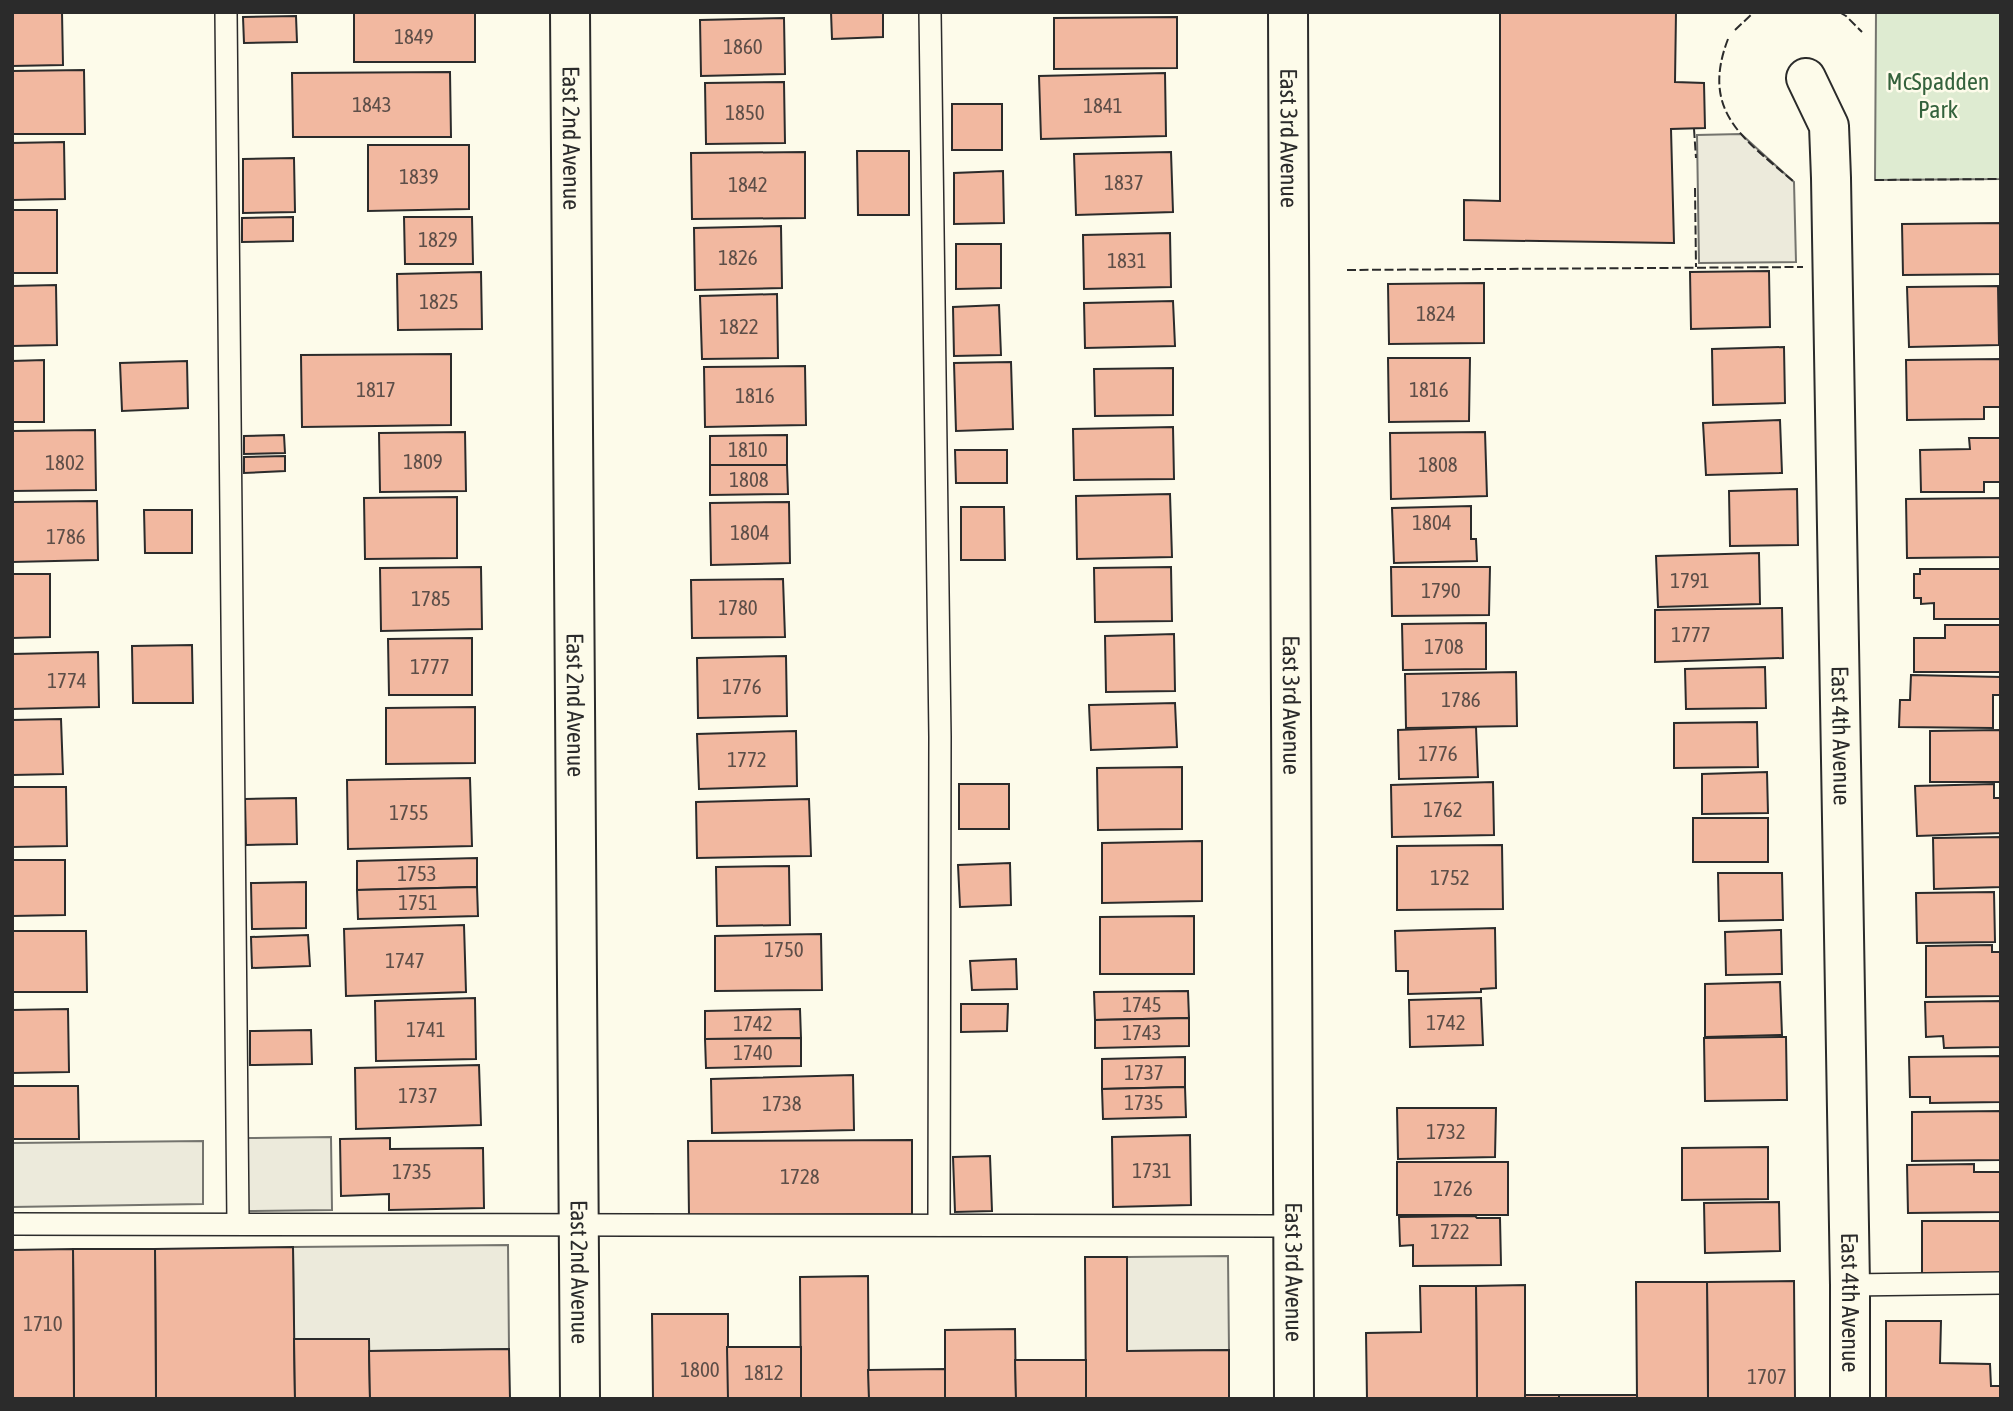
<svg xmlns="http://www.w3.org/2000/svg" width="2013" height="1411" font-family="'Asap Condensed',sans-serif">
<rect width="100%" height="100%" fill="#fdfbea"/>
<path fill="#deebd1" stroke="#74746e" stroke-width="2" d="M1876,12H2001V179L1875,180Z"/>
<g fill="#eceadb" stroke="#74746e" stroke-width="2">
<path d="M1741,134L1794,182L1796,262L1699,263L1697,135Z"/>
<path d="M331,1137L332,1210L247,1211L246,1138Z"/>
<path d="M203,1141V1204L12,1207V1143Z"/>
<path d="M508,1245L509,1349L369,1351V1339H294L293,1247Z"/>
<path d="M1228,1256L1229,1350L1127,1351V1257Z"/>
</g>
<g fill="#f2b8a0" stroke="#2b2b2b" stroke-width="2">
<path d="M12,12H62L63,65L12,66Z"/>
<rect x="354" y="12" width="121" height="50"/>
<path d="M831,12H883V37L832,39Z"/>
<path d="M1500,12H1676L1675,82L1704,83L1705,128L1671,129L1674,243L1464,240V200L1500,201Z"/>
<path d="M296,16L297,42L244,43L243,17Z"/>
<path d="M1177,17V68L1054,69V18Z"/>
<path d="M784,18L785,74L701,76L700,20Z"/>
<path d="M84,70L85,134H12V71Z"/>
<path d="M450,72L451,137H293L292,73Z"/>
<path d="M1165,73L1166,136L1041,139L1039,76Z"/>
<path d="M784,82L785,143L706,144L705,83Z"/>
<rect x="952" y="104" width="50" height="46"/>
<path d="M64,142L65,199L12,200V143Z"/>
<path d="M368,145H469V209L368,211Z"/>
<path d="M857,151H909V215H858Z"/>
<path d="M805,152V218L692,219L691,153Z"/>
<path d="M1171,152L1173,212L1076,215L1074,154Z"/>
<path d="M294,158L295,212L243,213V159Z"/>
<path d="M1003,171L1004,223L954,224V173Z"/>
<rect x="12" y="210" width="45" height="63"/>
<path d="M293,217V241L242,242V218Z"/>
<path d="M404,217H472L473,264H405Z"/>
<path d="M2001,223V274L1903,275L1902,224Z"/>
<path d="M781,226L782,288L695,290L694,228Z"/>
<path d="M1170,233L1171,287L1084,289L1083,235Z"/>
<path d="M956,244H1001V288L956,289Z"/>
<path d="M1769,271L1770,327L1691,329L1690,272Z"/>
<path d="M481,272L482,329L398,330L397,274Z"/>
<path d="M1484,283V343L1389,344L1388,284Z"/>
<path d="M56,285L57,345L12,346V286Z"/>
<path d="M1998,286L1999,345L1909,347L1907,287Z"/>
<path d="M777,294L778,358L702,359L700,296Z"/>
<path d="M1173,301L1175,346L1085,348L1084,303Z"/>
<path d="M999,305L1001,355L954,356L953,307Z"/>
<path d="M1784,347L1785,403L1713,405L1712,349Z"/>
<path d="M451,354V425L302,427L301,355Z"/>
<path d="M1388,358H1470L1469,421L1389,422Z"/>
<path d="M2001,359V407H1984V419L1907,420L1906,360Z"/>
<path d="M44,360V422H12V361Z"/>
<path d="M187,361L188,408L122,411L120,363Z"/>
<path d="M1011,362L1013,429L956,431L954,363Z"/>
<path d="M805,366L806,425L705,427L704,367Z"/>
<path d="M1173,368V415L1095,416L1094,369Z"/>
<path d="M1780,420L1782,473L1706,475L1703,423Z"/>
<path d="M1173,427L1174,479L1074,480L1073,429Z"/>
<path d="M95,430L96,490L12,491V431Z"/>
<path d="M465,432L466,491L380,492L379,433Z"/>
<path d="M1485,432L1487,496L1391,499L1390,433Z"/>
<path d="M284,435L285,453L244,454V436Z"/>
<path d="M787,435V465H710V436Z"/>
<path d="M1969,438H2001V482H1984V492H1921L1920,450L1970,449Z"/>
<path d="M955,450H1007V483H956Z"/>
<path d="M285,456V471L244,473V457Z"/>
<path d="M710,465H787L788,494L710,495Z"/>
<path d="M1797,489L1798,545L1730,546L1729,491Z"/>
<path d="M1170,494L1172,557L1077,559L1076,496Z"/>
<path d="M457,497V558L365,559L364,498Z"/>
<path d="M2001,498V557L1907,558L1906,499Z"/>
<path d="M97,501L98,560L12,562V502Z"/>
<path d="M789,502L790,563L711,565L710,503Z"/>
<path d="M1471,506V539H1476L1477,561L1394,563L1392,508Z"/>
<path d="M961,507H1004L1005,560H961Z"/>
<path d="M144,510H192V553H145Z"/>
<path d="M1759,553L1760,604L1658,607L1656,556Z"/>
<path d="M481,567L482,629L381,631L380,568Z"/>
<path d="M1171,567L1172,621L1095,622L1094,568Z"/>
<path d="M1391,567H1490L1489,615L1392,616Z"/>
<path d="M1920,569H2001V619H1934V603L1921,604V598H1914V574H1920Z"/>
<path d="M12,574H50V637L12,638Z"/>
<path d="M783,579L785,637L692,638L691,580Z"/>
<path d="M1782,608L1783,658L1655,662V610Z"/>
<path d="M1486,623V669L1403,670L1402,624Z"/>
<path d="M1945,625H2001V672H1914V638H1945Z"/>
<path d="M1174,634L1175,691L1106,692L1105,636Z"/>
<path d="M472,638V695H389L388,639Z"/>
<path d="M192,645L193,703H133L132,646Z"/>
<path d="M98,652L99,707L12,709V654Z"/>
<path d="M786,656L787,716L698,718L697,658Z"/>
<path d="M1765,667L1766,708L1686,709L1685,669Z"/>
<path d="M1516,672L1517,726L1406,728L1405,674Z"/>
<path d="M1911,675L2001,677V695H1993V728L1899,727L1900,700H1910Z"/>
<path d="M1175,703L1177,747L1091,750L1089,705Z"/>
<path d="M475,707V763L386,764V708Z"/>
<path d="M61,719L63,774L12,775V720Z"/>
<path d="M1757,722L1758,767L1674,768V723Z"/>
<path d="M1476,727L1478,777L1399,779L1398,730Z"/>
<path d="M2001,730V782H1930V731Z"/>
<path d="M796,731L797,786L699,789L697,734Z"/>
<path d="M1182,767V829L1098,830L1097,768Z"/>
<path d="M1767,772L1768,813L1702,814V774Z"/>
<path d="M470,778L472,846L348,849L347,780Z"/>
<path d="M1493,782L1494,835L1392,837L1391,785Z"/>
<rect x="959" y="784" width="50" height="45"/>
<path d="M1994,784V798H2001V833L1917,836L1915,786Z"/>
<path d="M12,787H66L67,846L12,847Z"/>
<path d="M296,798L297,844L246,845L245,799Z"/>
<path d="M809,799L811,856L697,858L696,802Z"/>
<rect x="1693" y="818" width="75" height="44"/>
<path d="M2001,837V887L1934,889L1933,838Z"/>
<path d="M1202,841V901L1102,903V843Z"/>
<path d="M1502,845L1503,909L1397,910V846Z"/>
<path d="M477,858V887L357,890V861Z"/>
<path d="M12,860H65V915L12,916Z"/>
<path d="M1010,863L1011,905L960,907L958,865Z"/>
<path d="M789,866L790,925L717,926L716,867Z"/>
<path d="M1718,873H1782L1783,920L1719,921Z"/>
<path d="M306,882V928L252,929L251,883Z"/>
<path d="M477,887L478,916L358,919L357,890Z"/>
<path d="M1994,892L1995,942L1917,943L1916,893Z"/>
<path d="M1194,916V974H1100V917Z"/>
<path d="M464,925L466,992L346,996L344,929Z"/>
<path d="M1495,928L1496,988L1481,989V992L1408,994V971H1396L1395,931Z"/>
<path d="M1781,930L1782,974L1726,975L1725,932Z"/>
<path d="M12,931H86L87,992H12Z"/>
<path d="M821,934L822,990L715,991V936Z"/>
<path d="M308,935L310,966L252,968L251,937Z"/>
<path d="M1992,945V952H2001V996L1926,997V946Z"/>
<path d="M1016,959L1017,989L972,990L970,961Z"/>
<path d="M1780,982L1782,1035L1705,1037V984Z"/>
<path d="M1188,991L1189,1018L1095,1020L1094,992Z"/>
<path d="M475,998L476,1059L376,1061L375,1001Z"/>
<path d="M1481,998L1483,1045L1410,1047L1409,1000Z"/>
<path d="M2001,1001V1047L1944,1048L1943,1036L1926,1037L1925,1002Z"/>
<path d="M961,1004H1008L1007,1031L961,1032Z"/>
<path d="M68,1009L69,1072L12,1073V1010Z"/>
<path d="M800,1009L801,1038L705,1039V1011Z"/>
<path d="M1189,1018V1046L1095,1048V1020Z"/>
<path d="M311,1030L312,1064L250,1065V1031Z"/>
<path d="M1786,1037L1787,1100L1705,1101L1704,1038Z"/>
<path d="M801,1038V1066L706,1068L705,1039Z"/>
<path d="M2001,1056V1102L1930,1103V1097H1910L1909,1057Z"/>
<path d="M1185,1057V1087L1102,1089V1059Z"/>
<path d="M479,1065L481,1125L356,1129L355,1068Z"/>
<path d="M853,1075L854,1130L712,1133L711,1079Z"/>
<path d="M12,1086H78L79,1139H12Z"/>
<path d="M1185,1087L1186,1117L1103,1119L1102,1089Z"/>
<path d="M1397,1108H1496L1495,1157L1398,1159Z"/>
<path d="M2001,1111V1160L1912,1161V1112Z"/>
<path d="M1190,1135L1191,1205L1113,1207L1112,1137Z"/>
<path d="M390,1138V1149L483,1148L484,1208L389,1210V1194L341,1196L340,1139Z"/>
<path d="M912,1140V1214L689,1215L688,1141Z"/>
<path d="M1768,1147V1199L1682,1200V1148Z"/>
<path d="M990,1156L992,1211L955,1212L953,1157Z"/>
<rect x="1397" y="1162" width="111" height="53"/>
<path d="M1974,1164V1172H2001V1212L1908,1213L1907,1165Z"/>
<path d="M1779,1202L1780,1251L1705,1253L1704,1203Z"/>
<path d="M1475,1216L1477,1218H1500L1501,1265L1413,1266V1245L1400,1246L1399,1217Z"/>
<rect x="1922" y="1221" width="79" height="55"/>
<path d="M293,1247L295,1399H156L155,1249Z"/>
<path d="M73,1249H155L156,1399H74Z"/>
<path d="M73,1249L74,1399H12V1250Z"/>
<path d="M1085,1257H1127V1351L1229,1350V1399H1086Z"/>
<path d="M868,1276L869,1399H801L800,1277Z"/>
<path d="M1794,1281L1795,1399H1708L1707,1282Z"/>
<path d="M1636,1282H1707L1708,1399H1637Z"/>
<path d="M1525,1285V1399H1477L1476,1286Z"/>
<path d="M1420,1286H1476L1477,1399H1367L1366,1333L1421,1332Z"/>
<path d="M652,1314H728V1399H653Z"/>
<path d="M1886,1321H1941L1940,1363L1990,1364L1991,1386H2001V1399H1886Z"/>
<path d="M1015,1329L1016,1399H945V1330Z"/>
<path d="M294,1339H369L370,1399H295Z"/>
<path d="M727,1347H801V1399H728Z"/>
<path d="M509,1349L510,1399H370L369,1351Z"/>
<path d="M1015,1360H1086V1399H1016Z"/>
<path d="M945,1369V1399H869L868,1370Z"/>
<rect x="1525" y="1395" width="34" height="4"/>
<rect x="1559" y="1395" width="78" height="4"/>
</g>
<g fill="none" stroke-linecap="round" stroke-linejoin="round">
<defs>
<g id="service">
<path d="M226,12L238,1223"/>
<path d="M930,12L940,737L939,1225"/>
<path d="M12,1224L1293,1226"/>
<path d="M1850,1285L2001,1283"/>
</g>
<g id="minor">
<path id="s1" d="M570,12L580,1399"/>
<path id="s2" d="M1288,12L1294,1399"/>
<path id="s3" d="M1806,78L1829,126L1831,178L1850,1285V1399"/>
</g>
</defs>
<use href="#service" stroke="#2b2b2b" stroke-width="24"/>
<use href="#minor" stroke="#2b2b2b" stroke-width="42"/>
<use href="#service" stroke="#fdfbea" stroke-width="21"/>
<use href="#minor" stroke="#fdfbea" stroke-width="38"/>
<g stroke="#2b2b2b" stroke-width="2" stroke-dasharray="9 3.5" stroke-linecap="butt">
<path d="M1839,12L1846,16L1862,32"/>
<path d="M1735,30L1754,12"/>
<path d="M1728,39C1700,112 1744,139 1794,182L1757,150"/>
<path d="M1694,129L1696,158"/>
<path d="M1875,180L2001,179"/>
<path d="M1695,188L1696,267"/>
<path d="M1347,270L1803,267"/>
</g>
</g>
<g text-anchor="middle" stroke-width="5" stroke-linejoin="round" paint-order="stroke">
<g font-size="21" fill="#5d4e48">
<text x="414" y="44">1849</text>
<text x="743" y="54">1860</text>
<text x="372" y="112">1843</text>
<text x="1103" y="113">1841</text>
<text x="745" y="120">1850</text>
<text x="419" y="184">1839</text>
<text x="1124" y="190">1837</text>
<text x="748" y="192">1842</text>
<text x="438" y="247">1829</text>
<text x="738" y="265">1826</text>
<text x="1127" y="268">1831</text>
<text x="439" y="309">1825</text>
<text x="1436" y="321">1824</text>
<text x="739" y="334">1822</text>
<text x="376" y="397">1817</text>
<text x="1429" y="397">1816</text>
<text x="755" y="403">1816</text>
<text x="748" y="457">1810</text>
<text x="423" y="469">1809</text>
<text x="65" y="470">1802</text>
<text x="1438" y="472">1808</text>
<text x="749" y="487">1808</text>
<text x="1432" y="530">1804</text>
<text x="750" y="540">1804</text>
<text x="66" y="544">1786</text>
<text x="1690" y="588">1791</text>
<text x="1441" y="598">1790</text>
<text x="431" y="606">1785</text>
<text x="738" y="615">1780</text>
<text x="1691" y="642">1777</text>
<text x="1444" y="654">1708</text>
<text x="430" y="674">1777</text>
<text x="67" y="688">1774</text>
<text x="742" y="694">1776</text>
<text x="1461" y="707">1786</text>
<text x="1438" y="761">1776</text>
<text x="747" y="767">1772</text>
<text x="1443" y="817">1762</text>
<text x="409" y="820">1755</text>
<text x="417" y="881">1753</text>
<text x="1450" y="885">1752</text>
<text x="418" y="910">1751</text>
<text x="784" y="957">1750</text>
<text x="405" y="968">1747</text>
<text x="1142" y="1012">1745</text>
<text x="1446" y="1030">1742</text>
<text x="753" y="1031">1742</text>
<text x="426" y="1037">1741</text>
<text x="1142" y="1040">1743</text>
<text x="753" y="1060">1740</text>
<text x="1144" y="1080">1737</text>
<text x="418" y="1103">1737</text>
<text x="1144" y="1110">1735</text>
<text x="782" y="1111">1738</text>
<text x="1446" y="1139">1732</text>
<text x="1152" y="1178">1731</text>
<text x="412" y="1179">1735</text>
<text x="800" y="1184">1728</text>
<text x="1453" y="1196">1726</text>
<text x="1450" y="1239">1722</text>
<text x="43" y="1331">1710</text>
<text x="700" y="1377">1800</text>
<text x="764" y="1380">1812</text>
<text x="1767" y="1384">1707</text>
</g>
<g font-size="24" fill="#34623c" stroke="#fdfbea">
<text x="1938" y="90">McSpadden<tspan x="1938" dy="28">Park</tspan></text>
</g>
<g font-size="24" fill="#2b2b2b" stroke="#fdfbea">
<text dy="8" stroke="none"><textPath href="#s1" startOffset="126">East 2nd Avenue</textPath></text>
<text dy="8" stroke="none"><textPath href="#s2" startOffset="126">East 3rd Avenue</textPath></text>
<text dy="8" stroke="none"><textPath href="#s1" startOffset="693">East 2nd Avenue</textPath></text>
<text dy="8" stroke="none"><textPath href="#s2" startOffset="693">East 3rd Avenue</textPath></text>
<text dy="8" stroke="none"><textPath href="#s3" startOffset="663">East 4th Avenue</textPath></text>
<text dy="8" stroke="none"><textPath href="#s1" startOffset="1260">East 2nd Avenue</textPath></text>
<text dy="8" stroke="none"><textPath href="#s2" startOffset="1260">East 3rd Avenue</textPath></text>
<text dy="8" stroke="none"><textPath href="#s3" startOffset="1230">East 4th Avenue</textPath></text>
</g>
</g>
<rect width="2013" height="1411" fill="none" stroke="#2b2b2b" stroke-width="28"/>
</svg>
